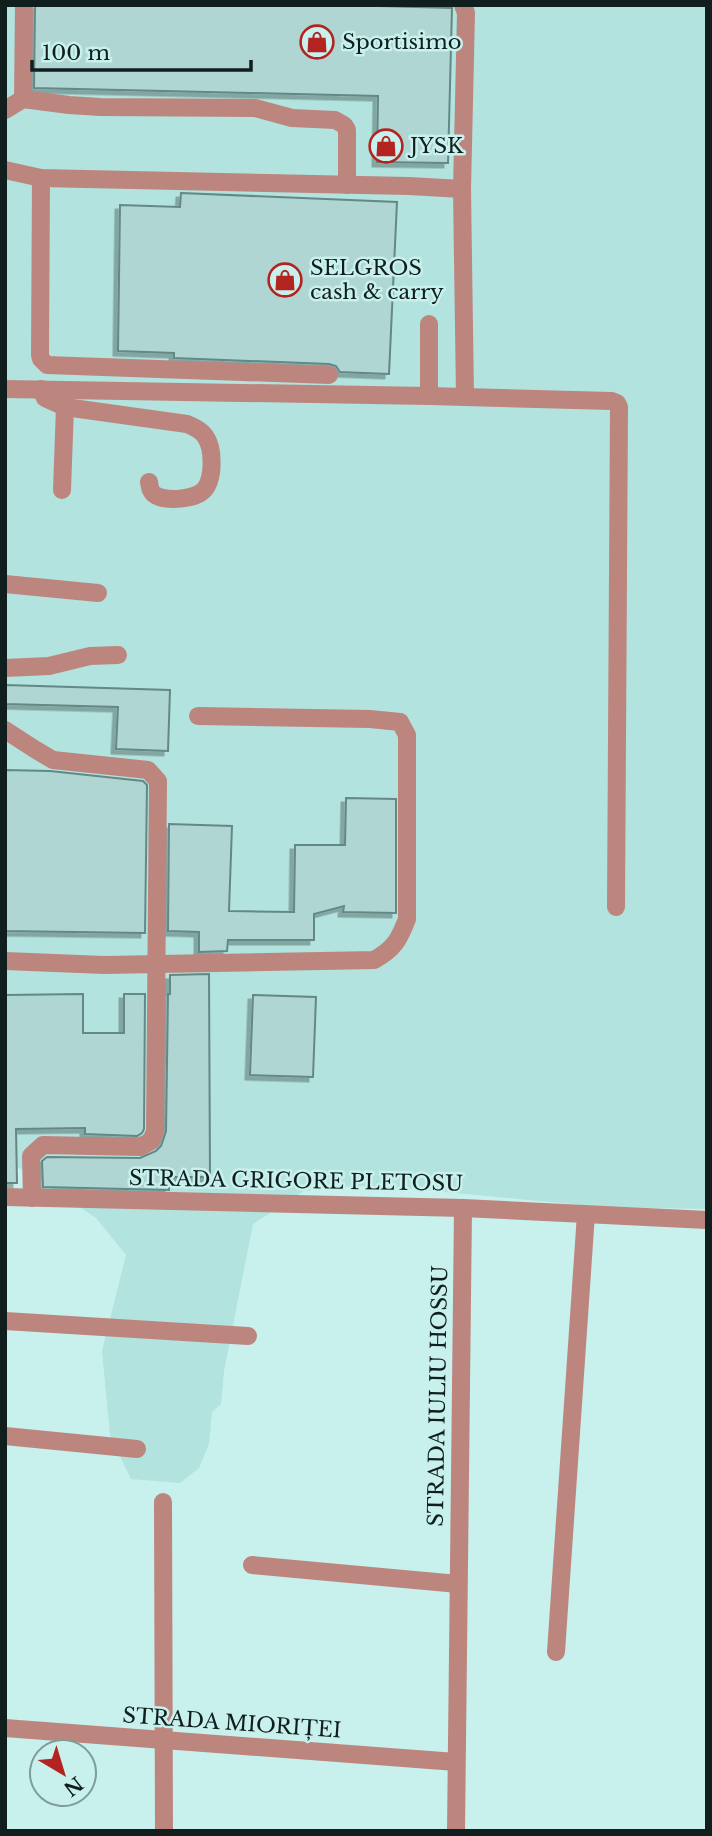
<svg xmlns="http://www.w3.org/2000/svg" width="712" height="1836" font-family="'Libre Baskerville',serif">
<defs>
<filter id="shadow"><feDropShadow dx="-4.5" dy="4.5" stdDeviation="0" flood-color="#0004"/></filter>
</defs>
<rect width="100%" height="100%" fill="#c8f0ec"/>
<path fill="#b2e3de" d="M5,5H707V1209L603,1207L382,1186H354L304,1191L253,1224L224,1371L221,1404L212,1412L209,1444L199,1468L180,1483L131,1479L110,1435L102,1351L126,1255L96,1218L27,1171L5,1163Z"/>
<g fill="#afd6d2" stroke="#638885" stroke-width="2" filter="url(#shadow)">
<path d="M35,5H343L452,8L448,163L377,162L378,96L34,88Z"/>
<path d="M181,193L397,202L389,374L340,372L336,366L329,364L174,358V353L118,351L120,205L180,207Z"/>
<path d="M5,685L170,690L168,751L116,749L118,707L5,704Z"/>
<path d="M5,770L50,771L143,781L147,785L145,933L5,931Z"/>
<path d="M346,798L396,799V913L343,912L344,906L314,914V940H228L227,951L199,952V932L168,931L169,824L232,826L229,911L294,912L295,845H345Z"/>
<path d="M209,974L210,1177H169V1190L43,1187L42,1161L47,1157L140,1158L156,1151L161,1146L166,1131L168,994H170V975Z"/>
<path d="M83,994V1033H124V994H145L144,1129L142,1133L137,1136L85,1134V1128L16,1129L17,1183H5V995Z"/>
<path d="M253,995L316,997L313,1077L250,1075Z"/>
</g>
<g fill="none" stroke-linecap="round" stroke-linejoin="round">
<g stroke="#bc867f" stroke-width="18">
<path d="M463,5L466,13L462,189L465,397"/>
<path d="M23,99L24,5"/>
<path d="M5,110L23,99L69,105L100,107L255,108L292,118L335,120L344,125L347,130V185"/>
<path d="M5,170L41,178L409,186L462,189"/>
<path d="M41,178L40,355L41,359L47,365L329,375"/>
<path d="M429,324V396"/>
<path d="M5,389L429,396L612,401L617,403L619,407L616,907"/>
<path d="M41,389L45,398L65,407L187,424C194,427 201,430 205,436C214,448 214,479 204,490C195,500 160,503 152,492C149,488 150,486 149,482"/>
<path d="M62,490L65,407"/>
<path d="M5,584L98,593"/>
<path d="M5,668L49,666L90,656L118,655"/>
<path d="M5,730L36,750L53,760L148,770L158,781L155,1131L151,1141L140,1147L43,1145L31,1156L32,1198"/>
<path d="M5,961L104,965L374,960C394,949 399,940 407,919V735L400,722L370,719L198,716"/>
<path d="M5,1197L463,1208L707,1220"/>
<path d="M5,1321L248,1336"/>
<path d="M5,1436L137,1449"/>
<path d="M163,1502L164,1831"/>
<path d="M252,1565L458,1584"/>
<path d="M556,1652L586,1214"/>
<path d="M5,1728L456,1762"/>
<path d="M456,1831L463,1208"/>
</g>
</g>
<defs>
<symbol id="shop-ring" viewBox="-11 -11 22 22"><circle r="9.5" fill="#c8f0ec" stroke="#b32320" stroke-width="1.5"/><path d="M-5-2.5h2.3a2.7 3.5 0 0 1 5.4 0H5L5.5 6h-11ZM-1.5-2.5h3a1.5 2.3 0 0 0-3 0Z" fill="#b32320"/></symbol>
</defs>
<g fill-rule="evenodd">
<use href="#shop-ring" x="298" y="23" width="38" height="38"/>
<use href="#shop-ring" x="367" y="127" width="38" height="38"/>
<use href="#shop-ring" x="266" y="261" width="38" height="38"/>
</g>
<g text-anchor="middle" stroke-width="5" stroke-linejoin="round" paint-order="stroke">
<g font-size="21" fill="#101f1e" stroke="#c8f0ec" text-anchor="start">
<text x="342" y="49">Sportisimo</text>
<text x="410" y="153">JYSK</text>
<text x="310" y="275">SELGROS<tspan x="310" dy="24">cash &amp; carry</tspan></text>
</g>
<g font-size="21" fill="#101f1e" stroke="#c8f0ec">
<text transform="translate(296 1181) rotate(1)" y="7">STRADA GRIGORE PLETOSU</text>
<text transform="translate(438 1396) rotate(-89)" y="7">STRADA IULIU HOSSU</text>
<text transform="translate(232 1723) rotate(4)" y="7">STRADA MIORIȚEI</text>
</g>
</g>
<rect width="712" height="1836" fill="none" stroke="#101f1e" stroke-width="14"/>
<g transform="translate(63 1773) rotate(142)"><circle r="33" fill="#c8f0ec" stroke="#7e9c9a" stroke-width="2"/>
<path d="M0-5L12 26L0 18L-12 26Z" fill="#b32320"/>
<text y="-10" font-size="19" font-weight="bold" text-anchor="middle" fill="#101f1e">N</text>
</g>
<path d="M32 60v10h219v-10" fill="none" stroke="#101f1e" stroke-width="3.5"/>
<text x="42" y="60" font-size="21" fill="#101f1e" stroke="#c8f0ec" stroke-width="5" paint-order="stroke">100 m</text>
</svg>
